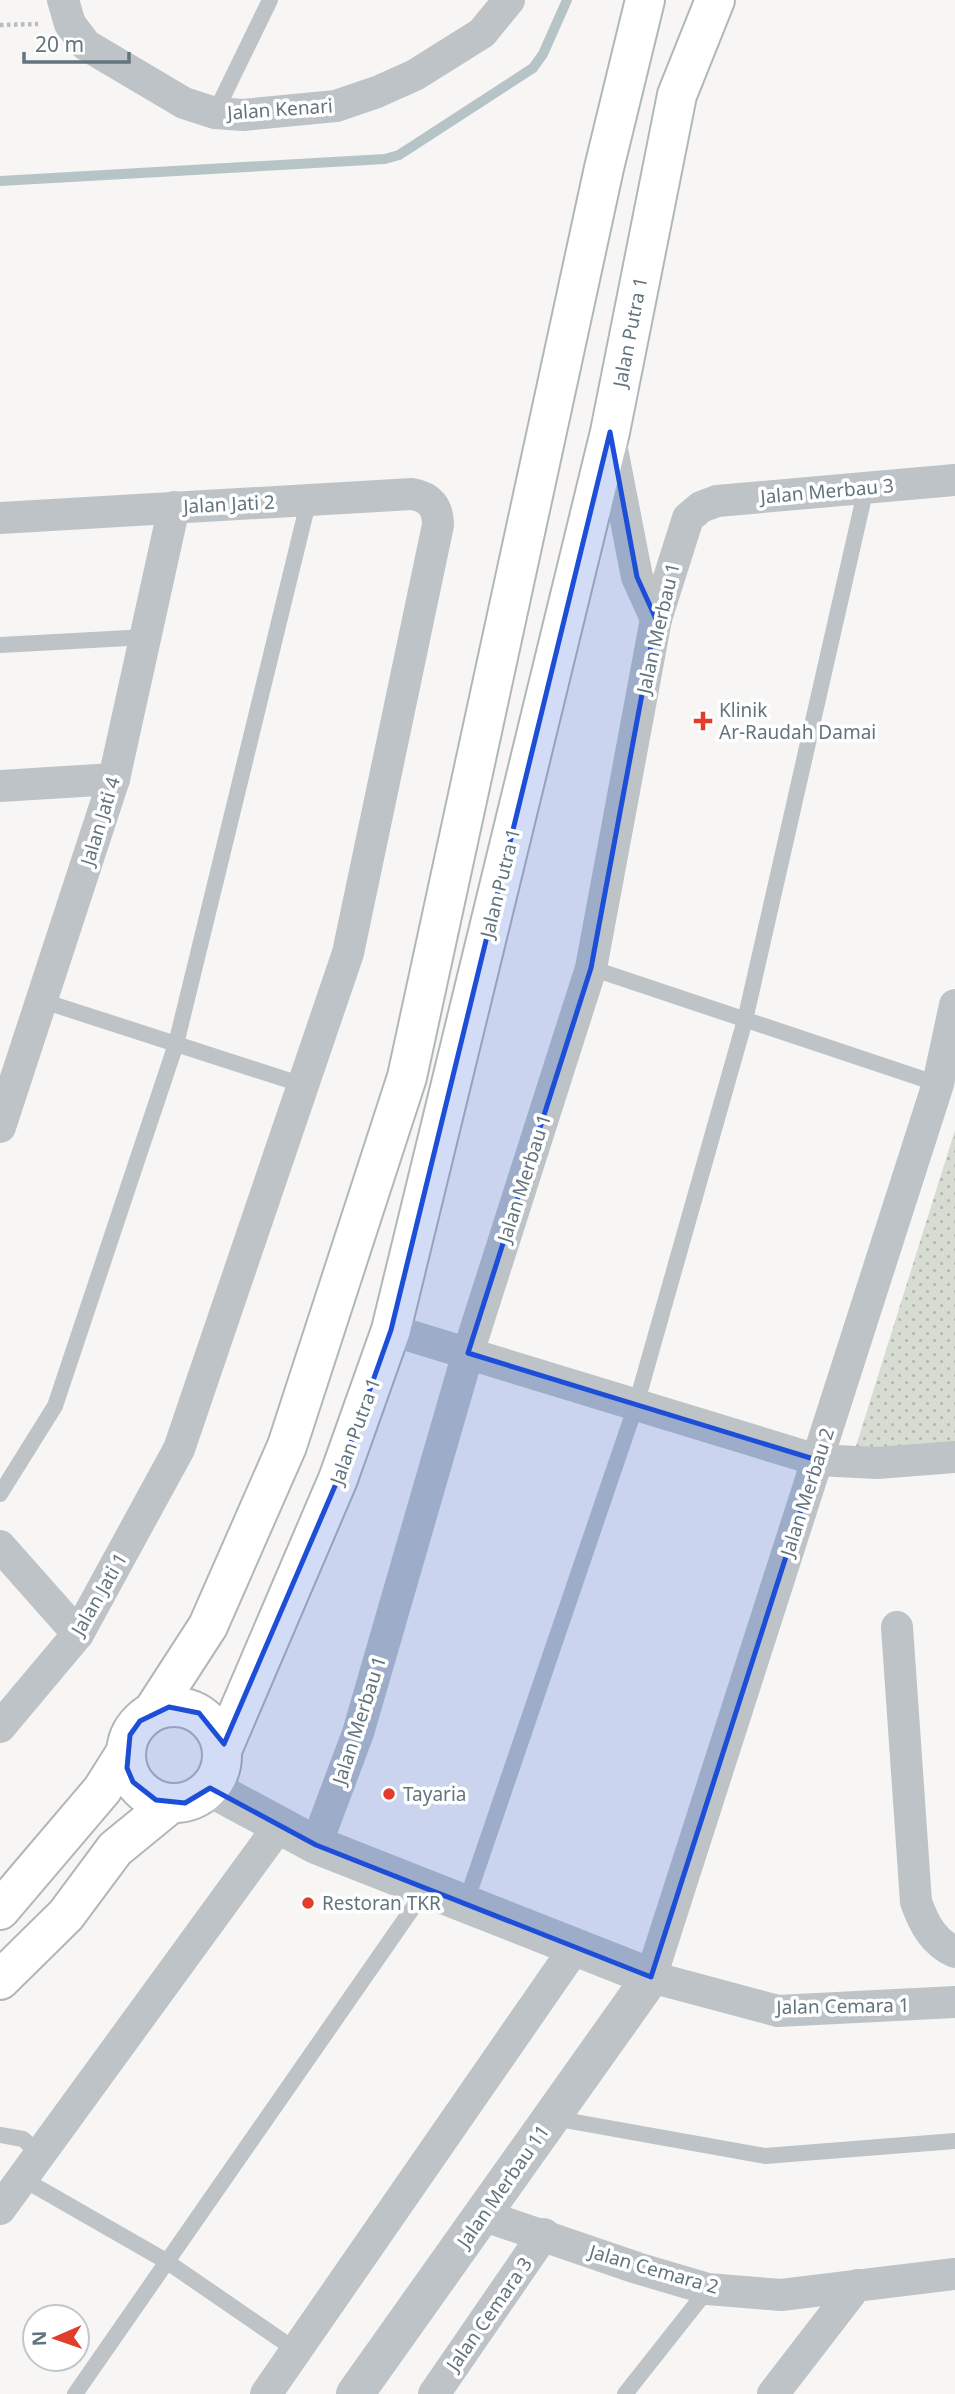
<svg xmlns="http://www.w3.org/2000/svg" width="955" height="2394" font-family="'Noto Sans',sans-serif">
<defs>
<pattern id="park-dots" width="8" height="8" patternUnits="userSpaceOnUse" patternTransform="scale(1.75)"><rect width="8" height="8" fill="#d7dcd3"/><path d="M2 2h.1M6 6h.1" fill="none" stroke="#b2b7b0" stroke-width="1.8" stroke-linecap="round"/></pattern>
</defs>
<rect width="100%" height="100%" fill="#f7f6f4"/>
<path fill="url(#park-dots)" d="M955,1130V1442L855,1449Z"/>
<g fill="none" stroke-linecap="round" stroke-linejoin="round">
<path stroke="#b7c4c7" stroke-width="10" d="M0,181L385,159L399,155L533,68L543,54L567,0"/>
<defs>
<g id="secondary">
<circle cx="174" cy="1755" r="48"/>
<path d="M153,1711L208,1626L287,1446L407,1077L604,168L645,0"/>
<path d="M223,1748L338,1479L391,1330L610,432L677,95L715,0"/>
<path d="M0,1910L102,1790L126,1752"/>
<path d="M0,1980L66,1915L115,1849L170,1804"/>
</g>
</defs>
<use href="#secondary" stroke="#b0b7ba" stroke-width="42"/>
<path stroke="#babdbf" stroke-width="4.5" stroke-dasharray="3.5 3.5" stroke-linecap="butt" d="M0,25L38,24"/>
<g stroke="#bdc3c6" stroke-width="16">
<path d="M215,113L270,0"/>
<path d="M0,645L147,637"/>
<path d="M591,968L938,1084"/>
<path d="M43,1001L303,1085"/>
<path d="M0,1494L55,1406L176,1044L309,499"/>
<path d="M465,1905L636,1405L745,1020L866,488"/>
<path d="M553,2118L765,2156L955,2141"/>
<path d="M0,2135L23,2139L40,2154"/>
<path d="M23,2179L166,2261L297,2351"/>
<path d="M75,2394L426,1889"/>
<path d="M625,2394L708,2289"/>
</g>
<g stroke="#bdc3c6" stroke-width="32">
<path d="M63,0L70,24L86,45L184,103L215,113L243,115L336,106L377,92L415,75L482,33L509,0"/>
<path d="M611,444L637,577L656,619"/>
<path d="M0,518L412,494C430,497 438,507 438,525L348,953L179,1449L78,1634L0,1727"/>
<path d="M0,786L114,779"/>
<path d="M955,1005L938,1084L651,1977L778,2011L955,2002"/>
<path d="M0,1127L114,779L174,507"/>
<path d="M391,1330L817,1460L877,1463L955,1457"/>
<path d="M0,1546L78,1634"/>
<path d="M897,1627L916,1902C924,1924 933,1942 955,1952"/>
<path d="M316,1845L358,1733L468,1353L591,968L656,619L688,518L701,507L717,501L955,480"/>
<path d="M0,2209L279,1826"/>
<path d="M482,2215L637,2268L708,2289L781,2295L955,2274"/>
<path d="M266,2394L574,1949"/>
<path d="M434,2394L544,2234"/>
<path d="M773,2394L857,2285"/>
</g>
<path stroke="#bdc3c6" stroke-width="38" d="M210,1788L316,1845L651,1977L355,2394"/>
<use href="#secondary" stroke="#fff" stroke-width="38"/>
</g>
<path fill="#1d4ed8" fill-opacity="0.2" stroke="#1d4ed8" stroke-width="5" stroke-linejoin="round" d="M610,432L637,577L656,619L591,968L468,1353L817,1460L651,1977L316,1845L210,1788L185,1803L156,1800L133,1782L127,1768L130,1735L140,1721L169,1707L199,1713L224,1744L338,1479L391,1330Z"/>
<g fill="#e03e2a" stroke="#fff" stroke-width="2.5">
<path d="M699.5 710.5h7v7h7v7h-7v7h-7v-7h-7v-7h7z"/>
<circle cx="389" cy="1794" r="7"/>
<circle cx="308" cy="1903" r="7"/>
</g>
<g text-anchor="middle" stroke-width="7" stroke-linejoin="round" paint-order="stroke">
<g font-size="19" fill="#62757e" stroke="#fff">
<text transform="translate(280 109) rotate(-4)" y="7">Jalan Kenari</text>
<text transform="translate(630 332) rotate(-79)" y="7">Jalan Putra 1</text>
<text transform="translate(827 491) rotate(-5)" y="7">Jalan Merbau 3</text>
<text transform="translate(229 504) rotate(-3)" y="7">Jalan Jati 2</text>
<text transform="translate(658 628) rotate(-77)" y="7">Jalan Merbau 1</text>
<text transform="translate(100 821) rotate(-73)" y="7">Jalan Jati 4</text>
<text transform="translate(500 883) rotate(-76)" y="7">Jalan Putra 1</text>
<text transform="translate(524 1178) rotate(-72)" y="7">Jalan Merbau 1</text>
<text transform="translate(355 1431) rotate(-70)" y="7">Jalan Putra 1</text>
<text transform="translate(807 1492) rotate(-72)" y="7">Jalan Merbau 2</text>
<text transform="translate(99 1594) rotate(-60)" y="7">Jalan Jati 1</text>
<text transform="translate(359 1720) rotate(-72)" y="7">Jalan Merbau 1</text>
<text transform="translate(843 2006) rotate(-1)" y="7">Jalan Cemara 1</text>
<text transform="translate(503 2186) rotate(-55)" y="7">Jalan Merbau 11</text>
<text transform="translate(654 2269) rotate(16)" y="7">Jalan Cemara 2</text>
<text transform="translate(489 2314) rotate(-55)" y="7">Jalan Cemara 3</text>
</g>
<g font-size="19" fill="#62757e" stroke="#fff" text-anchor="start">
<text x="719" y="717">Klinik<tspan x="719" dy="22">Ar-Raudah Damai</tspan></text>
<text x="403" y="1801">Tayaria</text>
<text x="322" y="1910">Restoran TKR</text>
</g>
</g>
<g transform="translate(56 2338) rotate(268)"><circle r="33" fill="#ffffff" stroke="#c0c8cb" stroke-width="2"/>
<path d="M0-5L12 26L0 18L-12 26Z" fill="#e03e2a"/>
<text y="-10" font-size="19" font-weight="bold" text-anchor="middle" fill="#62757e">N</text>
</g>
<path d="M24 52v10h105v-10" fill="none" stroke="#62757e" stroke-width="3.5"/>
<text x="35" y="52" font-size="21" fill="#62757e" stroke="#ffffff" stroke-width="5" paint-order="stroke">20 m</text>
</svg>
